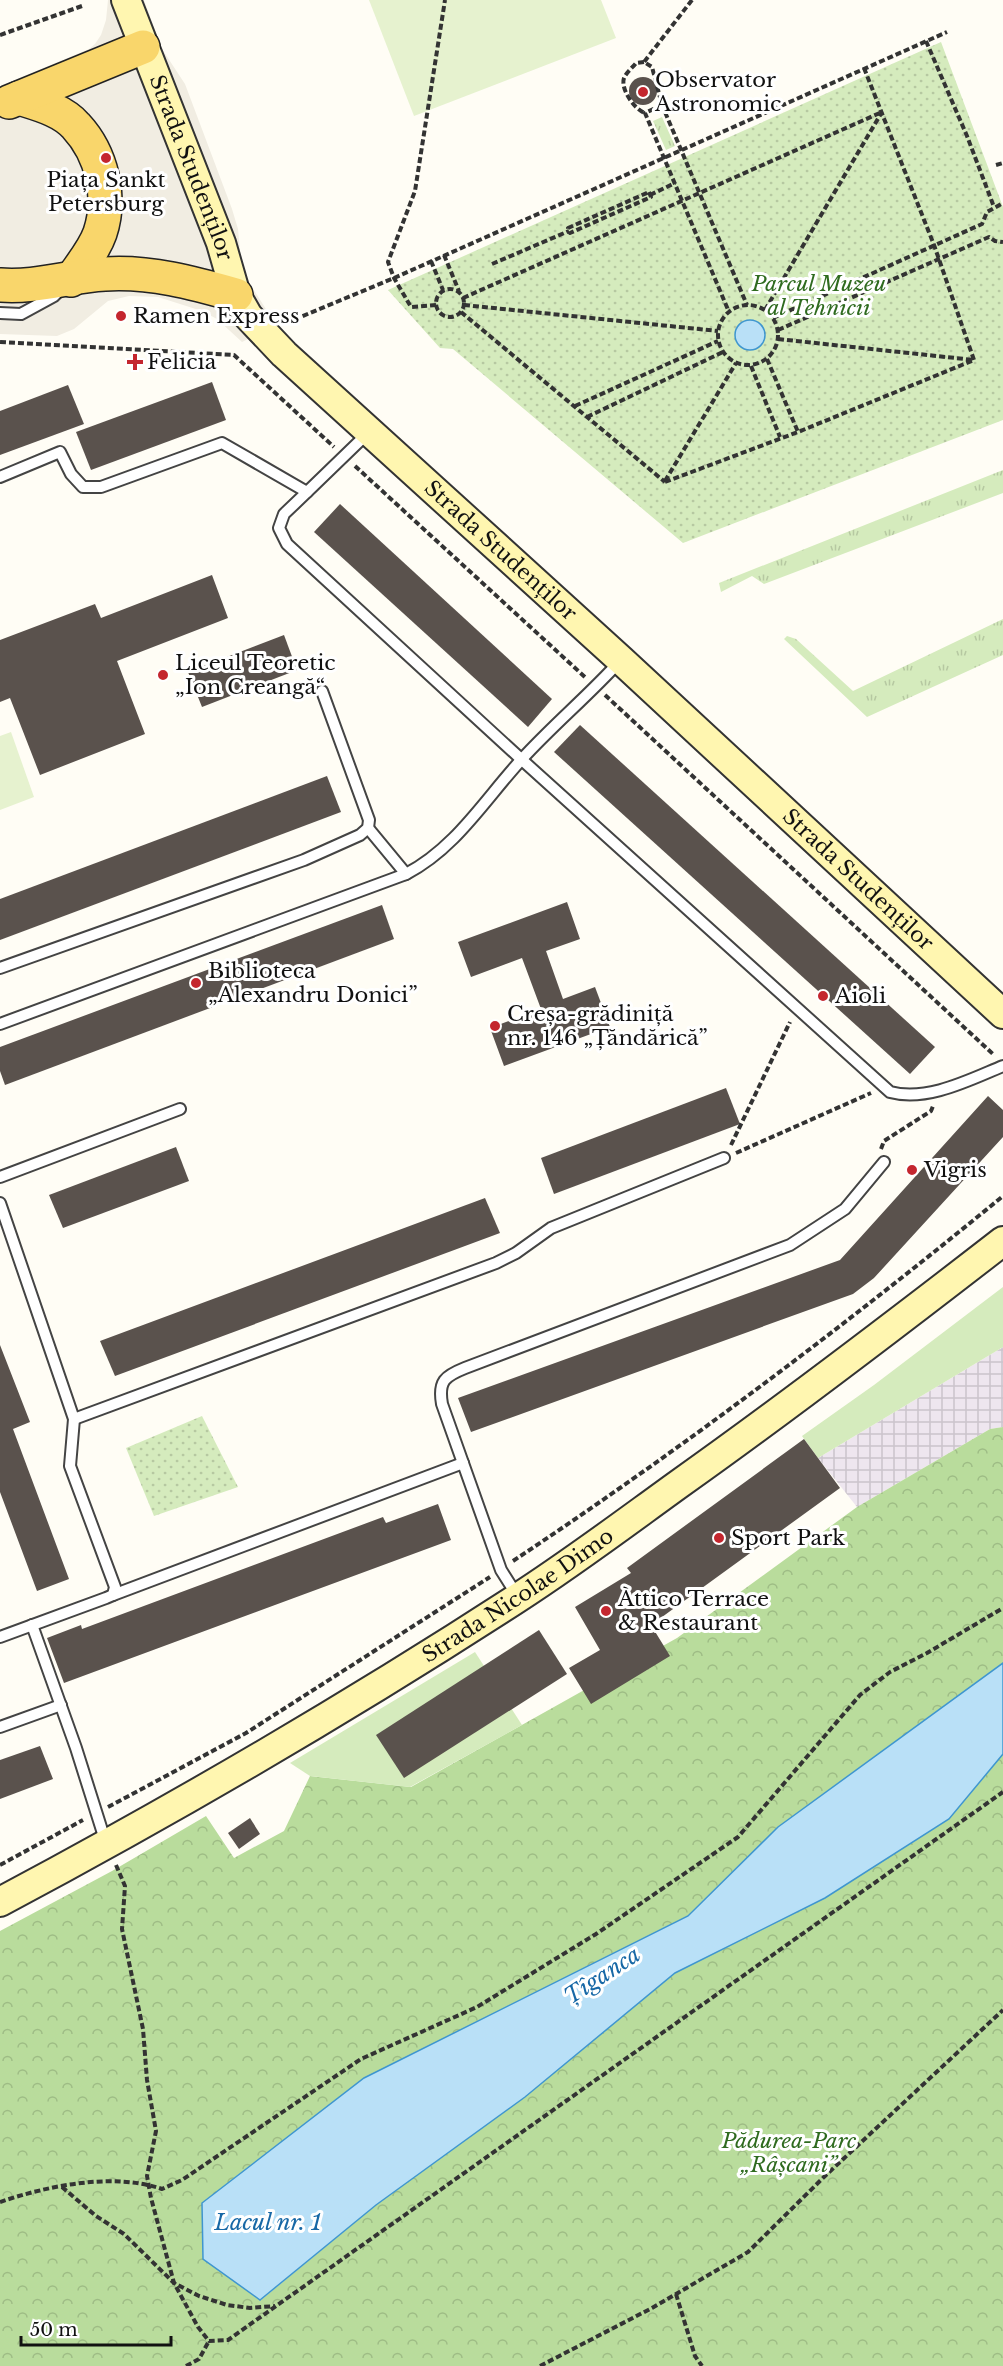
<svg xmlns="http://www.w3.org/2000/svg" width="1003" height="2366" font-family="'Libre Baskerville',serif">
<defs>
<pattern id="industrial-grid" width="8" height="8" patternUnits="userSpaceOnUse" patternTransform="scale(1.5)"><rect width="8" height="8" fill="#eee6ef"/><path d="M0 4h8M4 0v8" fill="none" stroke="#cbc4cc"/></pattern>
<pattern id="grass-tufts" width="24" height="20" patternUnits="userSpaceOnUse" patternTransform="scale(1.5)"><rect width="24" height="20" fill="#d5ebbd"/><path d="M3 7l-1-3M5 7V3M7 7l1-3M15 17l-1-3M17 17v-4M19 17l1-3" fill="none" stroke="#b6c8a1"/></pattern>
<pattern id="forest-crowns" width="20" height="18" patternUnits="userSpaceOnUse" patternTransform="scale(1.5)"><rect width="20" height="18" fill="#b9dc9c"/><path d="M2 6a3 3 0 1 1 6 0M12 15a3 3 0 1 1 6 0" fill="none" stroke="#9ebc85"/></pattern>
<pattern id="park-dots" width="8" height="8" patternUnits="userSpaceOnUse" patternTransform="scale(1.5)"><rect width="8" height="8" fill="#d5ebbd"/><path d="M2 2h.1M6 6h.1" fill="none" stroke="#b6c8a1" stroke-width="1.8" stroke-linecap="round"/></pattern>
</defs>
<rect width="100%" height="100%" fill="#fffdf5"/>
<path fill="url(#industrial-grid)" d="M1003,1347V1427L990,1429L857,1507L818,1458Z"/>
<g fill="url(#grass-tufts)">
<path d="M662,117L675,146L666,150L653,121Z"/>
<path d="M1003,470V493L764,584L752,576L721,592L719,583Z"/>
<path d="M1003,619V655L867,717L784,639L787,636L796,639L853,691Z"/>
</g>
<path fill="url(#forest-crowns)" d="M1003,1427V1663L778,1827L688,1916L364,2078L202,2203L203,2259L261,2300L376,2205L525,2097L675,1973L825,1898L949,1819L1003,1754V2366H0V1931L112,1871L206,1816L234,1858L284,1831L310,1776L411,1787L677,1638L857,1507L990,1429Z"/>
<g fill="url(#park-dots)">
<path d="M941,42L1003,207V420L683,543L453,349L440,348L388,290Z"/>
<path d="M202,1416L238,1487L154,1516L126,1448Z"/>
</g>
<g fill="#d5ebbd">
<path d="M1003,1287V1347L818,1458L802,1436L874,1385Z"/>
<path d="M475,1652L522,1725L410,1787L310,1776L290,1763Z"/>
</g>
<g fill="#e6f2cf">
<path d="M369,0H601L616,38L414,116Z"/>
<path d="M11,732L34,797L0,810V736Z"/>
</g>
<path fill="#f1ede2" d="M108,0H144L162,49L185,84L232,209L238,229L241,262L250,284L276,325L242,342L217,319L202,311L158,297L129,296L108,301L74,329L57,336L0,334V86L89,49L95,44L101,35L106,20Z"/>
<g fill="#b9e0f7" stroke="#3f96cf" stroke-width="1.5">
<circle cx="750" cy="335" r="15"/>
<path d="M1003,1663V1754L949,1819L825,1898L675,1973L525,2097L376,2205L260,2300L203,2259L202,2203L364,2078L688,1916L778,1827Z"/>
</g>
<g fill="#5a524d">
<circle cx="643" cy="91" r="14"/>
<path d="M212,382L226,420L91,470L76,432Z"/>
<path d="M68,385L84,424L0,455V411Z"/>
<path d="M340,504L552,699L528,727L314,532Z"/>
<path d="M212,575L228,618L117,661L145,734L40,775L10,698L0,702V640L95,604L101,618Z"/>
<path d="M284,635L297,670L202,707L188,672Z"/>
<path d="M580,725L935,1047L910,1074L554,752Z"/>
<path d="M327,776L341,812L0,940V899Z"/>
<path d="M567,902L580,939L546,951L563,999L595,987L610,1027L504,1066L490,1028L541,1009L522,958L471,977L458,942Z"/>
<path d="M382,905L394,939L5,1085L0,1071V1047Z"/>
<path d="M726,1088L740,1124L554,1194L541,1158Z"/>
<path d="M988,1096L1003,1110V1137L874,1278L853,1294L471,1432L458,1398L840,1260Z"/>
<path d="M176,1147L189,1181L63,1228L49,1195Z"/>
<path d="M485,1198L500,1233L115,1376L100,1341Z"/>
<path d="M0,1345L30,1422L13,1429L69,1579L37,1591L0,1492Z"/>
<path d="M804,1439L840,1488L651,1625L670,1656L591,1704L569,1668L600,1650L575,1607L631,1573L627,1568Z"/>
<path d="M438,1504L451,1540L64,1683L47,1638L81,1625L82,1629L383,1517L386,1523Z"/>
<path d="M539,1630L567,1674L404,1778L376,1735Z"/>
<path d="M40,1746L53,1779L0,1799V1760Z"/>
<path d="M250,1818L260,1834L239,1849L228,1833Z"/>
</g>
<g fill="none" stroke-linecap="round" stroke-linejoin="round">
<defs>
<g id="service">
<path d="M0,313L21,314L54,296L59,291"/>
<path d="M0,477L60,452L71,474L83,487H101L222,443L307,492L369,432"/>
<path d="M307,492L284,514L279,528L287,544L521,759L890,1092C927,1102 969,1080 1003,1066"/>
<path d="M368,828L406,874C456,848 485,799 522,759C553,725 588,696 619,662"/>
<path d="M0,968L304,860L360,835L368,828L369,820L322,691"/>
<path d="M0,1024L406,874"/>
<path d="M0,1177L180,1109"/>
<path d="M0,1203L74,1419L70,1466L115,1587L113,1595L106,1598L0,1637"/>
<path d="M74,1419L496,1263L516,1253L551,1228L724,1158"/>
<path d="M113,1595L463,1463"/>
<path d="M518,1597L501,1570L442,1404C438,1381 445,1376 465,1368L790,1245L845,1209L884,1162"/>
<path d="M32,1625L76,1748L106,1843"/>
<path d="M0,1727L61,1705"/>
</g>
<g id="secondary">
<path id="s1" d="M126,0L221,243L236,295L248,316L284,354L621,660L1003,1014"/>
<path id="s2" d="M0,1902C176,1808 348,1708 516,1599C572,1563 625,1523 679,1484C789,1406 896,1324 1003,1241"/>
</g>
<g id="primary">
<path d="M19,98C38,104 62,110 76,126C102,154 112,197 100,233C94,250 81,265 71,280"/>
<path d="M9,102L143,47"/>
<path d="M0,285C36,288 69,276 105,274C150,271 194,283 236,295"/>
</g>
</defs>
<use href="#service" stroke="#444" stroke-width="14"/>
<use href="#secondary" stroke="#333" stroke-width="32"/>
<use href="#primary" stroke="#222" stroke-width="36"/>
<g stroke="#333" stroke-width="4" stroke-dasharray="6 3" stroke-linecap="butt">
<path d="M692,0L644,62L652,67L662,105L747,305"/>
<path d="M0,35L82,6"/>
<path d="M926,41L967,136L994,207"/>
<path d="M644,62L636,63C633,67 626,73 624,78C620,89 635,110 645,113"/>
<path d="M864,68L934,245L974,360"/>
<path d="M662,105L645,113L729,312"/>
<path d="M996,165L1003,163"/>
<path d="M649,192L651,197L570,233L568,228Z"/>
<path d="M650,195L675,183"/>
<path d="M444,255L459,291"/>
<path d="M431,261L443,290"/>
<path d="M492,264L569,231"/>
<circle cx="450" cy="303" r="14"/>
<path d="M463,298L882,112"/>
<circle cx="748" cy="335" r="30"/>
<path d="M436,305L411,307L394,278L388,262L415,191L445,0"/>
<path d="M464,305L718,331"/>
<path d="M765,310L882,112"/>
<path d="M461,312L665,482"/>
<path d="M773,318L982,224L987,212L1003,203"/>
<path d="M286,323L394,278L947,32"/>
<path d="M778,330L989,237L995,241L1003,242"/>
<path d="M778,339L974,360"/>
<path d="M0,342L234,355L334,447"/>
<path d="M767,359L798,432"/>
<path d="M751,366L780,437"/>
<path d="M575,406L718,341"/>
<path d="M587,417L723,352"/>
<path d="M355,466L586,678"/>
<path d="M665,481L736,363"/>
<path d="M665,482L798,432L974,360"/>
<path d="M605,695L994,1055"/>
<path d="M731,1145L790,1022"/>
<path d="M881,1149L884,1141L931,1111L933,1106"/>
<path d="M736,1153L871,1093"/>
<path d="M513,1561C683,1448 846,1325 1003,1196"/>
<path d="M108,1807L246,1733L490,1577"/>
<path d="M0,1865L83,1820"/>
<path d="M116,1865L125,1886L122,1929L143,2029L147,2080L156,2131L147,2176L151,2198L174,2283L198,2327L209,2341L228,2340L1003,1792"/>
<path d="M62,2187L96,2216L124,2234L174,2283L199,2296L227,2305L250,2308L275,2306"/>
<path d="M0,2202C47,2186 113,2172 162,2189L182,2180L361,2059L477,2007L596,1934L738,1837L860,1695L890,1672L927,1653L1003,1608"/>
<path d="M676,2294L695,2356L702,2366"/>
<path d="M186,2366L199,2359L209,2341"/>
<path d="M540,2366L652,2308L748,2252L825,2176L1003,2010"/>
</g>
<use href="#service" stroke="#fff" stroke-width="10"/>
<use href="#secondary" stroke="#fff6b0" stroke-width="28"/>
<use href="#primary" stroke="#f9d66b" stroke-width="33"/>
</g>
<g fill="#c4262e" stroke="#fff" stroke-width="2">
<circle cx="643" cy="92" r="6"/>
<circle cx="106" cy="158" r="6"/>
<circle cx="121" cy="316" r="6"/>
<path d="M132 353h6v6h6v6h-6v6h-6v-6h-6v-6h6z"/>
<circle cx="163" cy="675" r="6"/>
<circle cx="196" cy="983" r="6"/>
<circle cx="823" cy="996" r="6"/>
<circle cx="495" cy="1026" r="6"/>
<circle cx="912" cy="1170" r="6"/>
<circle cx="719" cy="1538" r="6"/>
<circle cx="606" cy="1611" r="6"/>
</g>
<g text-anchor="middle" stroke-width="6" stroke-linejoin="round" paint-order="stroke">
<g font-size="21" fill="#111" stroke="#fff" text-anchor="start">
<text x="655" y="87">Observator<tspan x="655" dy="24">Astronomic</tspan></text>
<text x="106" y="187" text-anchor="middle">Piața Sankt<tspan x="106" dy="24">Petersburg</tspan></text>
<text x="133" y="323">Ramen Express</text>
<text x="147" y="369">Felicia</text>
<text x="175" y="670">Liceul Teoretic<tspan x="175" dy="24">„Ion Creangă“</tspan></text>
<text x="208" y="978">Biblioteca<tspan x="208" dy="24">„Alexandru Donici”</tspan></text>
<text x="835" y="1003">Aioli</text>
<text x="507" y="1021">Creșa-grădiniță<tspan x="507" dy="24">nr. 146 „Țăndărică”</tspan></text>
<text x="924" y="1177">Vigris</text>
<text x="731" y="1545">Sport Park</text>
<text x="618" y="1606">Àttico Terrace<tspan x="618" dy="24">&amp; Restaurant</tspan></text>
</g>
<g font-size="21" fill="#111" stroke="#fff">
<text dy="7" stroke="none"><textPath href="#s1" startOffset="180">Strada Studenților</textPath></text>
<text dy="7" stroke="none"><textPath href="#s1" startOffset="684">Strada Studenților</textPath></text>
<text dy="7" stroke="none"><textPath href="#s1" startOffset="1170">Strada Studenților</textPath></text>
<text dy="7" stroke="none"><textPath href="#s2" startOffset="602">Strada Nicolae Dimo</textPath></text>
</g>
<g font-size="21" font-style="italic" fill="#2f6b1f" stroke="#fff">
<text x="819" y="291">Parcul Muzeu<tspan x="819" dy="24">al Tehnicii</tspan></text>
<text x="789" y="2148">Pădurea-Parc<tspan x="789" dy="24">„Râșcani”</tspan></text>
</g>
<g font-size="22" font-style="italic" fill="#1768a6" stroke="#fff">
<text transform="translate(602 1975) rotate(-33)" y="8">Țîganca</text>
<text x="268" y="2230">Lacul nr. 1</text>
</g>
</g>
<path d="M21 2336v9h150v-9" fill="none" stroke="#111111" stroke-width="3"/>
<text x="30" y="2336" font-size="18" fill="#111111" stroke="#ffffff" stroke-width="4.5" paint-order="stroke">50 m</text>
</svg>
